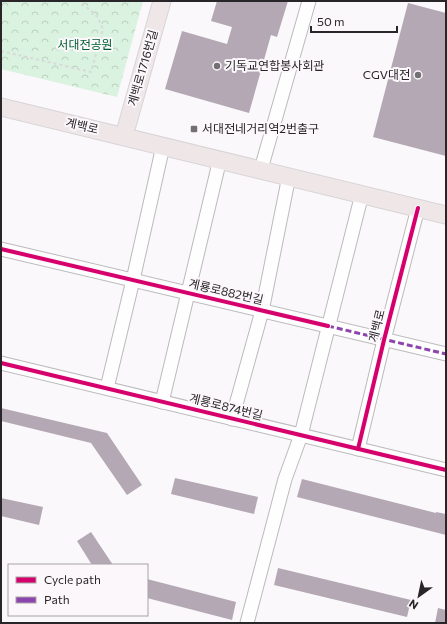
<svg xmlns="http://www.w3.org/2000/svg" width="447" height="624" font-family="Commissioner,'Noto Sans KR',sans-serif">
<defs>
<pattern id="park-crowns" width="20" height="18" patternUnits="userSpaceOnUse"><rect width="20" height="18" fill="#daf2e0"/><path d="M2 6a3 3 0 1 1 6 0M12 15a3 3 0 1 1 6 0" fill="none" stroke="#bbcfc0"/></pattern>
</defs>
<rect width="100%" height="100%" fill="#faf8fa"/>
<path fill="url(#park-crowns)" d="M1,1H143L117,97L1,69Z"/>
<g fill="#b3a8b4">
<path d="M217,1H288L277,37L271,35L249,113L165,89L182,31L227,44L232,27L211,21Z"/>
<path d="M408,3L446,13V156L373,137Z"/>
<path d="M1,408L107,433L142,485L127,495L91,443L1,421Z"/>
<path d="M175,478L258,497L254,514L171,494Z"/>
<path d="M302,479L436,513V512L446,514V535L297,497Z"/>
<path d="M1,498L43,507L39,525L1,516Z"/>
<path d="M91,532L113,565H92L77,541Z"/>
<path d="M278,568L411,600L407,617L274,585Z"/>
<path d="M147,579L236,602L232,620L147,598Z"/>
<path d="M438,608L446,610V623H435Z"/>
</g>
<g fill="none" stroke-linecap="round" stroke-linejoin="round">
<defs>
<g id="minor">
<path d="M261,169L309,1"/>
<path d="M1,249L446,354"/>
<path d="M1,363L446,470"/>
<path d="M107,388L133,280L163,146"/>
<path d="M162,402L220,159"/>
<path d="M232,419L262,311L289,176"/>
<path d="M358,449L384,340L418,208"/>
<path d="M247,623L285,479L301,435L362,194"/>
</g>
<g id="major">
<path d="M1,107L446,215"/>
<path d="M124,136L162,1"/>
</g>
</defs>
<use href="#minor" stroke="#bcbabc" stroke-width="15"/>
<use href="#major" stroke="#d7d5d7" stroke-width="19"/>
<path stroke="#dad9da" stroke-width="2" stroke-dasharray="3 3" stroke-linecap="butt" d="M1,51L91,72L103,29L97,16L79,1"/>
<use href="#minor" stroke="#fefefe" stroke-width="13"/>
<use href="#major" stroke="#efe6e7" stroke-width="17"/>
<path stroke="#8e44ad" stroke-width="3" stroke-dasharray="6 3" stroke-linecap="butt" d="M328,326L446,354"/>
<defs>
<g id="cycleway">
<path d="M1,249L328,326"/>
<path d="M1,363L446,470"/>
<path d="M358,449L384,340L418,208"/>
</g>
</defs>
<use href="#cycleway" stroke="#fbf7fb" stroke-width="6"/>
<use href="#cycleway" stroke="#d6006c" stroke-width="4"/>
</g>
<g fill="#727072" stroke="#fbf7fb" stroke-width="1.5">
<circle cx="217" cy="66" r="4"/>
<circle cx="418" cy="75" r="4"/>
<rect x="190" y="125" width="8" height="8" rx="2"/>
</g>
<g text-anchor="middle" stroke-width="4" stroke-linejoin="round" paint-order="stroke">
<g font-size="12" fill="#006231" stroke="#fbf7fb">
<text x="85" y="49">서대전공원</text>
</g>
<g font-size="12" fill="#282628" stroke="#fbf7fb" text-anchor="start">
<text x="225" y="70">기독교연합봉사회관</text>
<text x="410" y="79" text-anchor="end">CGV대전</text>
<text x="202" y="133">서대전네거리역2번출구</text>
</g>
<g font-size="12" fill="#282628" stroke="#fbf7fb">
<text transform="translate(143 68) rotate(-74)" y="4">계백로1716번길</text>
<text transform="translate(82 126) rotate(13)" y="4">계백로</text>
<text transform="translate(226 292) rotate(13)" y="4">계룡로882번길</text>
<text transform="translate(377 326) rotate(-76)" y="4">계백로</text>
<text transform="translate(226 407) rotate(14)" y="4">계룡로874번길</text>
</g>
</g>
<rect width="447" height="624" fill="none" stroke="#282628" stroke-width="4"/>
<rect x="8" y="564" width="140" height="52" fill="#fbf7fb" stroke="#a7a3a7"/>
<rect x="16" y="577" width="20" height="6" fill="#d6006c" stroke="#a7a3a7"/>
<text x="44" y="584" font-size="12" fill="#282628">Cycle path</text>
<rect x="16" y="597" width="20" height="6" fill="#8e44ad" stroke="#a7a3a7"/>
<text x="44" y="604" font-size="12" fill="#282628">Path</text>
<g transform="translate(419 596) rotate(213)" stroke="#fbf7fb" stroke-width="3" paint-order="stroke">
<path d="M0-3L7 15L0 10L-7 15Z" fill="#282628"/>
<text y="-6" font-size="11" font-weight="bold" text-anchor="middle" fill="#282628">N</text>
</g>
<path d="M311 26v6h86v-6" fill="none" stroke="#282628" stroke-width="2"/>
<text x="317" y="26" font-size="12" fill="#282628" stroke="#fbf7fb" stroke-width="3" paint-order="stroke">50 m</text>
</svg>
